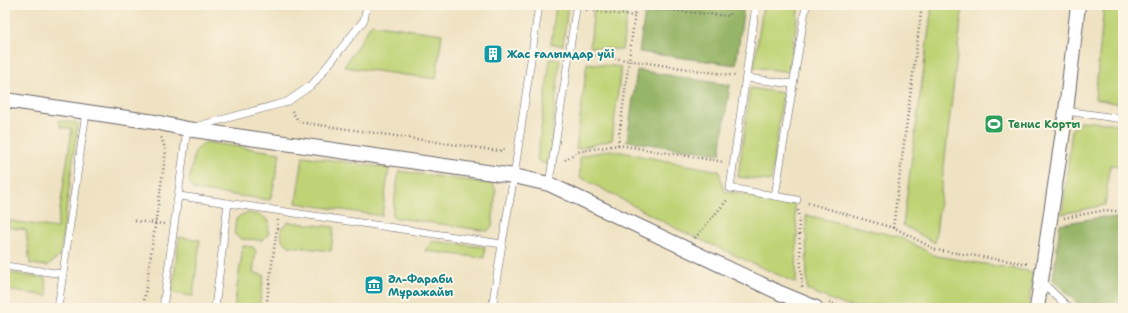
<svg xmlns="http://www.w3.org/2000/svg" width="1128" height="313" font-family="'Shantell Sans',sans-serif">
<rect width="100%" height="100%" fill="#fcf5e5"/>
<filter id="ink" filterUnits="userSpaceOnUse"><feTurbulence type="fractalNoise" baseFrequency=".025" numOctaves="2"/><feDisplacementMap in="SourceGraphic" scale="8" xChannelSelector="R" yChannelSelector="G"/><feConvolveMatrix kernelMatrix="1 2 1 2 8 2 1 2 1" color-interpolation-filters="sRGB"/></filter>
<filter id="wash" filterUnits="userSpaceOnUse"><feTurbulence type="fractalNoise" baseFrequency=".012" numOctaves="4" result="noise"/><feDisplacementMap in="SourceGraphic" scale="16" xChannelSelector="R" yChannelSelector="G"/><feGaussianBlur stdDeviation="0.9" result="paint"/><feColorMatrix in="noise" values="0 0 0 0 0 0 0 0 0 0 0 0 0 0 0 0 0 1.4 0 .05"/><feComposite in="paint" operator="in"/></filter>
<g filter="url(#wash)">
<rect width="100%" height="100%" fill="#efe2c2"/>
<g fill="#bfd376" stroke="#707a58">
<path d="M556,5H568L563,45L551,44Z"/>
<path d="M594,5H615L627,14L622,50L590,47Z"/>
<path d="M763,5H799L789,72L754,67Z"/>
<path d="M932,5H963L935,243L903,225Z"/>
<path d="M1104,5H1123V86L1121,104L1095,99Z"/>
<path d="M371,24L442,34L436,79L344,67Z"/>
<path d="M550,59H560L549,166L537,160Z"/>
<path d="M587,63L621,67L612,140L576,149Z"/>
<path d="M750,88L783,93L771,181L738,177Z"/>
<path d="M58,120L78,123L60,256L47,266L30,264L26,230L5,227V220L57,228L72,129L61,127Z"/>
<path d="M1081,121L1123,124V166L1110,165L1105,205L1062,214L1072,129Z"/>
<path d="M205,142L280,153L273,190L270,200L194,190L189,182L195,151Z"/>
<path d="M611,150L719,171L724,191L794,203L797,232L796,283L677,229L580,177V156Z"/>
<path d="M303,156L389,168L382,216L296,203Z"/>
<path d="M399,171L493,184L496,190L492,226L488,231L392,217Z"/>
<path d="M247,213L260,215L269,221L268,235L263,240L241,239L234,234L236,219L241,215Z"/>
<path d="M806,215L900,237L936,256L1033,272L1029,308H857L847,306L807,290Z"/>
<path d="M289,222L334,227L331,251L289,246L282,240L281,228Z"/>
<path d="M179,237L200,240L193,296L172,293Z"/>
<path d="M432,241L485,247L484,258L425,251Z"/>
<path d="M243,246L253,247L256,251L253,273L264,275L259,308H234Z"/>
<path d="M5,272L45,278L48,296L5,290Z"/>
</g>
<g fill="#97b567" stroke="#5c6c51">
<path d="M646,5H744L736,65L639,52Z"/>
<path d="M637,70L730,85L720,154L627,141Z"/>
<path d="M1103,217L1123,219V308H1082L1053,280L1060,224Z"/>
</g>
</g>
<g filter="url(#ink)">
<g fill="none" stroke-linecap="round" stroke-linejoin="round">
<defs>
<g id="service">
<path d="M756,5L730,188L797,200"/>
<path d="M747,78L793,84"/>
<path d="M1066,111L1123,119"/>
<path d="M549,184L576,9"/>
<path d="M180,196L502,244L492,308"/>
<path d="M775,196L806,5"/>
<path d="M502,244L514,176L539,5"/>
<path d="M5,266L63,274"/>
<path d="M1041,281L1069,308"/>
<path d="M58,308L86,112"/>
<path d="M163,308L187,129L287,102L313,84L364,20L367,5"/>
<path d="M215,308L228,203"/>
</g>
<g id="minor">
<path d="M5,100L155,122L187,129L514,176L549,184L780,293L816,308"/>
<path d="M1037,308L1066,111L1078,5"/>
</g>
</defs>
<use href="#service" stroke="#6a656a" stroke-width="8"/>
<use href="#minor" stroke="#6a656a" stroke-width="16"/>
<g stroke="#6a656a" stroke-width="2.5" stroke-dasharray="1 3" stroke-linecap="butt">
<path d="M635,7L729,16L731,5"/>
<path d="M586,10L634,16"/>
<path d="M579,53L736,76"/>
<path d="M292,111L299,122L499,151L506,149"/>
<path d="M618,145L636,5"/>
<path d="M565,160L577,152L618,145L724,162"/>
<path d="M808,203L897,229L936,250L1029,264"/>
<path d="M798,210L802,287"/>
<path d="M1064,218L1106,210L1123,212"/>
<path d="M135,221L165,224"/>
<path d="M893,228L922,5"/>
<path d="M695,238L728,199"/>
<path d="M829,302L843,308"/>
<path d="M143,308L166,151L161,137"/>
<path d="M266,308L278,220"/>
</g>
<use href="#service" stroke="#fff" stroke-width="7"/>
<use href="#minor" stroke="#fff" stroke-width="14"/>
</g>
</g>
<defs>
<symbol id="building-square" viewBox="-11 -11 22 22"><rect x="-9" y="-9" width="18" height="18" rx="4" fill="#0f9aa8" stroke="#fcf5e5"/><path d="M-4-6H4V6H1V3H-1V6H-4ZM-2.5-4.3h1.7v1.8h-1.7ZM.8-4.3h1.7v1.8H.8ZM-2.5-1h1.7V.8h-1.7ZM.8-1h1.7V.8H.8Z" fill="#fff"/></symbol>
<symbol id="stadium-square" viewBox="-11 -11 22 22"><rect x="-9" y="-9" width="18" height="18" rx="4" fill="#2e9e5b" stroke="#fcf5e5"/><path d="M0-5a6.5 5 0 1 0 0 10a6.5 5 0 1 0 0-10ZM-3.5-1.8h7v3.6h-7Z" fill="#fff"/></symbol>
<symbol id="museum-square" viewBox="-11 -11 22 22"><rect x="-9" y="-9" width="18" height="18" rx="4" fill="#0f9aa8" stroke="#fcf5e5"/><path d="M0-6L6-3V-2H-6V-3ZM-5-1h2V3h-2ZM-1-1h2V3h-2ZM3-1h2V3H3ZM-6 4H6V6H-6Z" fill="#fff"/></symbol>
</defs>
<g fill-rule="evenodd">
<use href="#building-square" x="482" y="43" width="22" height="22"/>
<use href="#stadium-square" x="983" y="113" width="22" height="22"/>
<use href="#museum-square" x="363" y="274" width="22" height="22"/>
</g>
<g text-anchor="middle" stroke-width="4" stroke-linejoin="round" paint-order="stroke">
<g font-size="11" font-weight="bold" fill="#0d838f" stroke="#fcf5e5" text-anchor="start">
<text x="507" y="58">Жас ғалымдар үйі</text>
<text x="388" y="283">Әл-Фараби<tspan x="388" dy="13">Мұражайы</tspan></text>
</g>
<g font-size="11" font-weight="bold" fill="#27864d" stroke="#fcf5e5" text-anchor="start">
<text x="1008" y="128">Тенис Корты</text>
</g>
</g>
<rect width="1128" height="313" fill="none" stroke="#fcf5e5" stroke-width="20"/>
</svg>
